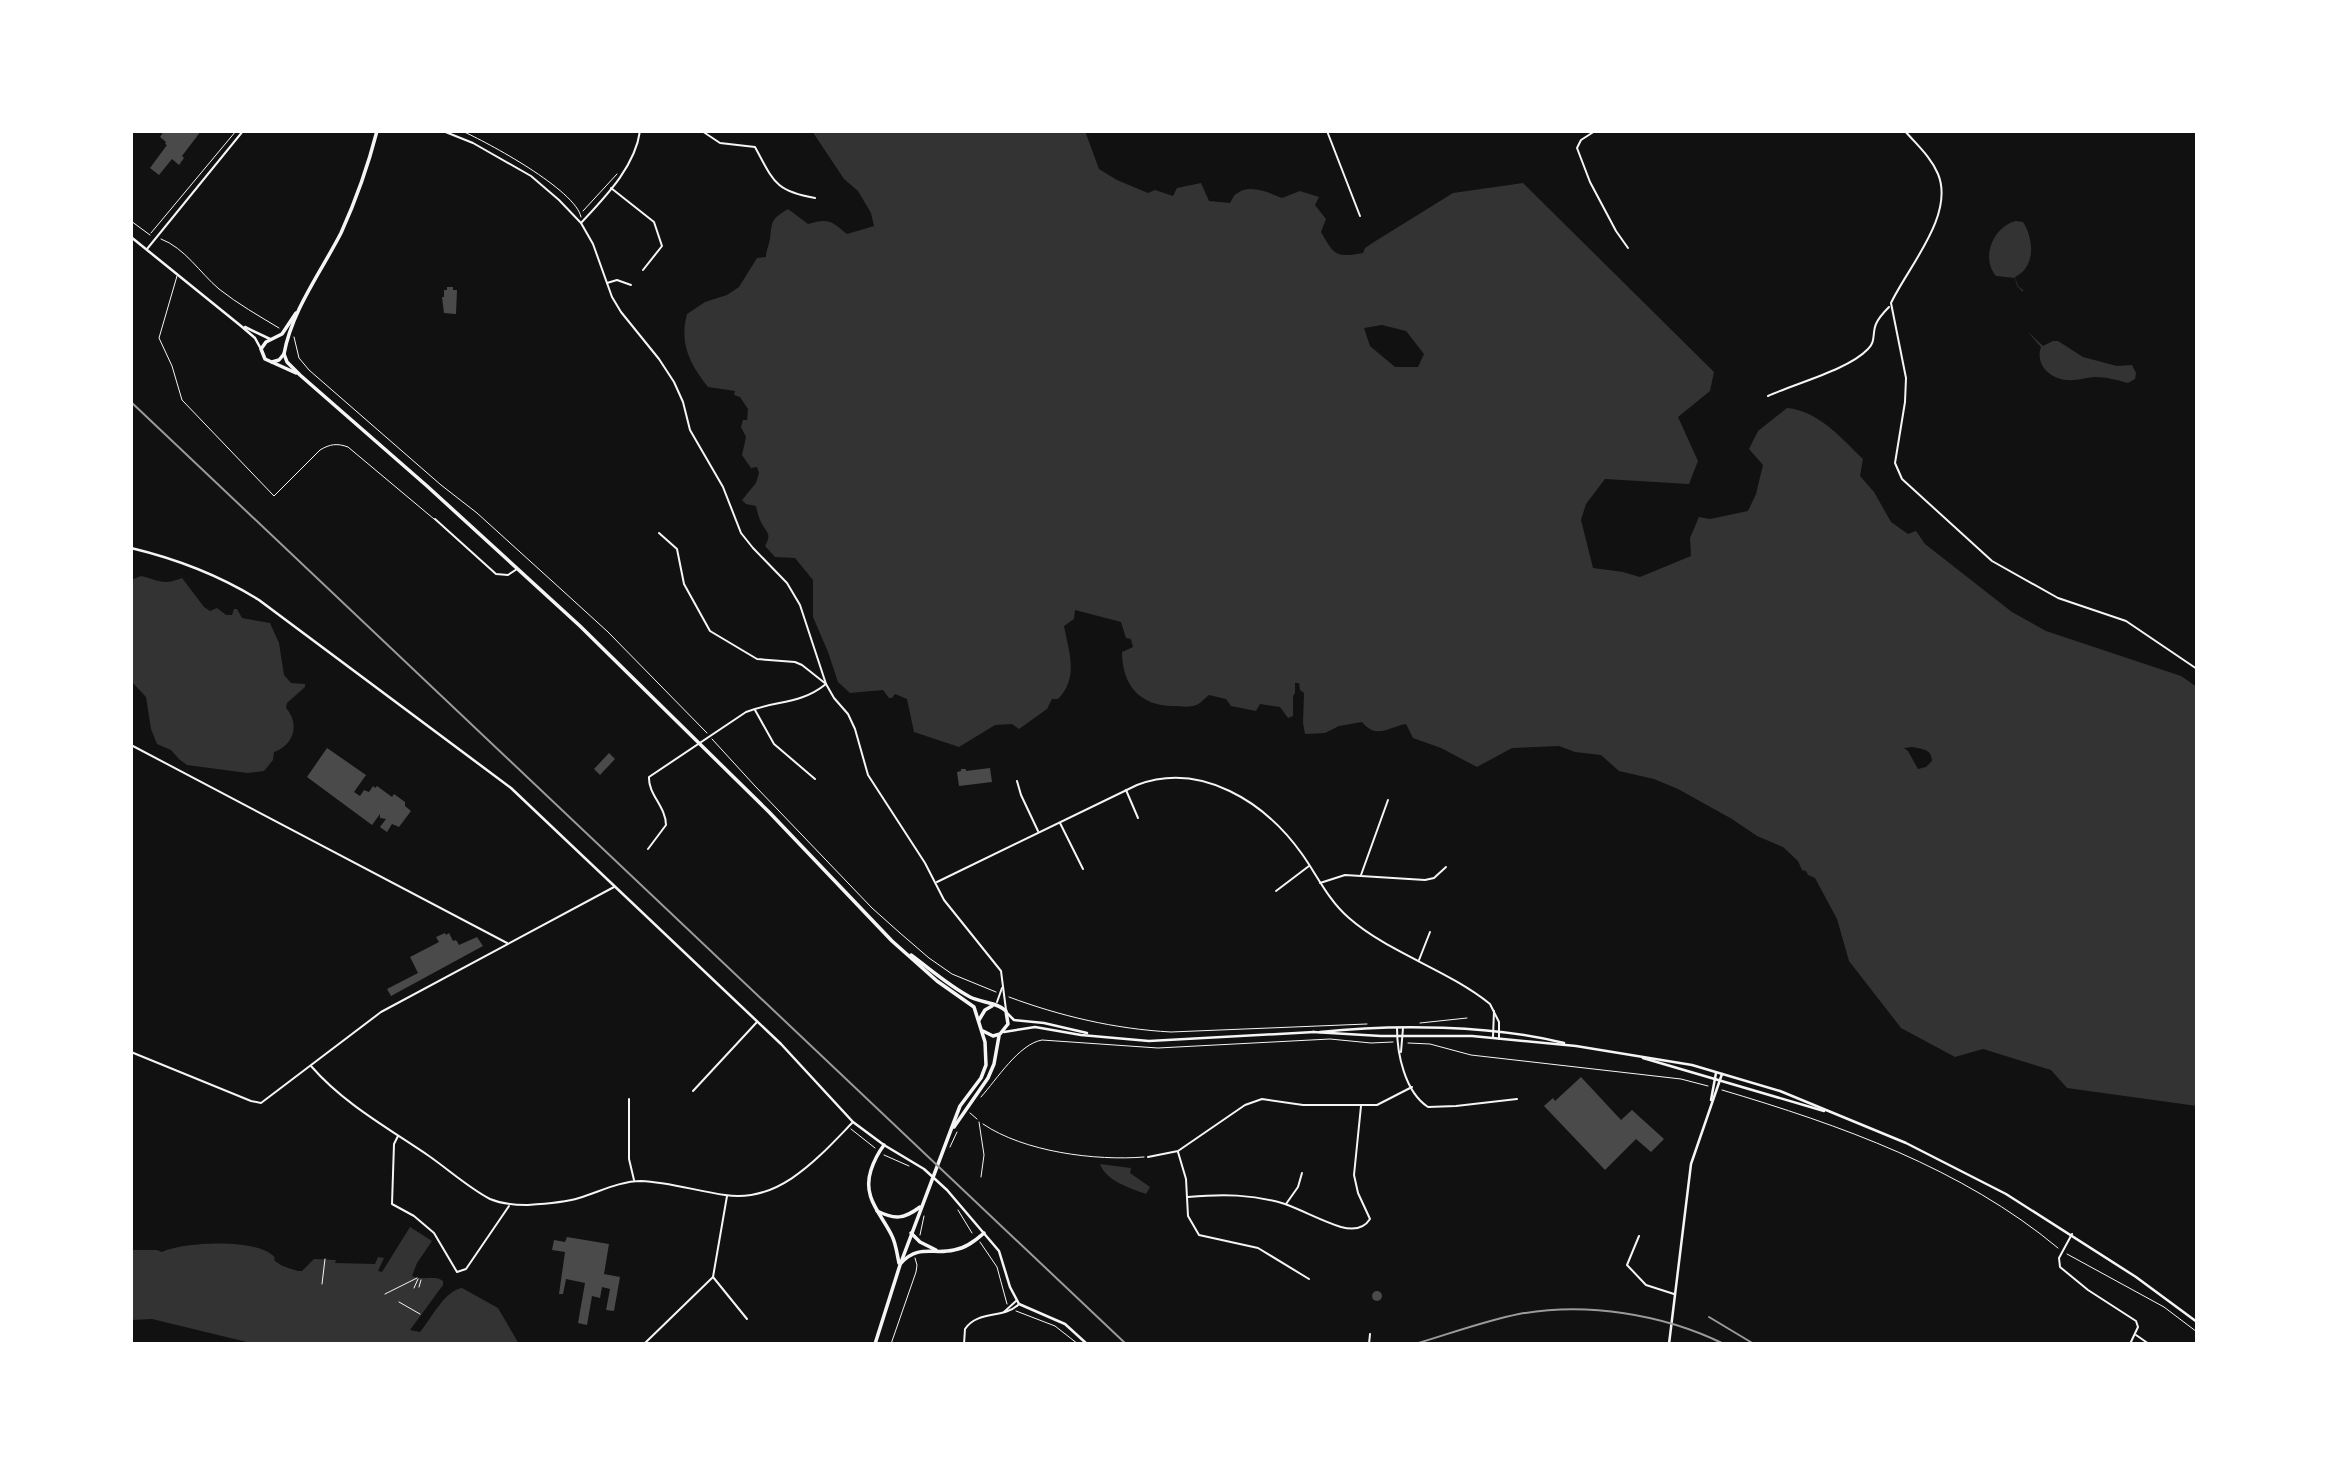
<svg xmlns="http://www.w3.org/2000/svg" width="2328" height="1475" font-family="Inter,sans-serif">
<rect width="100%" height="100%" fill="#111"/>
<g fill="#333" fill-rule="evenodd">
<path d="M812,131H1085L1099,169L1117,180L1148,193L1155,190L1173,196L1177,188L1201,183L1209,201L1230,203C1232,200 1233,196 1236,194C1250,183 1269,193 1282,198L1300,191L1319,197L1315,205L1326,219L1321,232C1334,255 1336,258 1363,253L1365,248L1374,242L1453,193L1523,183L1714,372L1710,391L1678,417L1698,461L1689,484L1605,479L1586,504L1581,520L1593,568L1623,572L1640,577L1691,556L1690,538L1699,517L1710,519L1748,511L1756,494L1763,465L1749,449L1758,431L1787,408C1819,411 1841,438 1863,459L1860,476L1874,492L1891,522L1908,534L1916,531L1925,544L2012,612L2046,631L2181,676L2197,687V1106L2067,1088L2051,1070L1983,1049L1955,1057L1901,1028L1849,961L1837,919L1815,878L1808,875L1806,871L1802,870L1798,861L1783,847L1757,836L1732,819L1678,789L1654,779L1619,771L1601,755L1575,752L1559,746L1512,748L1477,767L1441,748L1413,738L1406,724C1388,727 1377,740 1362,722L1339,726L1325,733L1305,734L1303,723L1304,693L1300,690L1299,683H1295V693L1293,696V716L1288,718L1280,707L1260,704L1256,711L1231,706L1226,699L1209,695C1205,698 1200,704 1196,705C1190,708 1179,706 1173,706C1140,706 1122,685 1122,652L1133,647L1131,639L1126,638L1121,622L1075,610L1074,619L1064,626C1069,652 1079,678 1058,699H1052L1047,709L1019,729L1012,724L995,725L959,747L914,732L907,699L895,694L892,698H889L883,690L850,693L838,682L828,652L813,617V580L795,558L775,557L765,546C772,534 767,533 762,524C759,519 757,511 756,506L746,504L742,500L756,483L759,473L757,467L751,468L742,455L746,437L741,427L743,420H747L748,409L740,397L734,395L735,391L708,387C690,364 679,344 687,314L705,302L727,295L739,287L757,258L766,257C766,250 769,245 770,239C772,221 771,219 788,209L808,224C829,218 831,221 847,234L874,226L871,213L858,191L844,179ZM1382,325L1406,331L1424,354L1418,367H1395L1370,346L1364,328ZM1912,747C1922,749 1932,749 1932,761L1926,767L1918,769L1908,751L1904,748Z"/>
<path d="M2016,221L2023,222C2034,239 2036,267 2015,277L2018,286L2023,290V292L2017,286L2015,278L1996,276C1980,257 1994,226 2016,221Z"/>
<path d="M2027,331L2043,346L2053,341H2058L2083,357L2117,366L2132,365L2136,373L2135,379L2128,383C2117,380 2107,377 2095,377C2088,377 2081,380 2073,380C2054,382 2034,367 2041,347Z"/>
<path d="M141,576C159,580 162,586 182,578L204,607L210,611L217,608L226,615H232L234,609H237L242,618L270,623L279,643L284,675L291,683L305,684V687L287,703L286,708C300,724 294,745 274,752L273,760L264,771L247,773L187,765L179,759L171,750L157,744L151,729L146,697L131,681V580Z"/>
<path d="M1100,1164L1131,1168L1130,1173L1150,1187L1146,1194C1130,1188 1106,1181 1100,1164Z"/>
<path d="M410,1227L432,1241L417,1263L412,1276C422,1281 436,1275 443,1281V1285L410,1330L420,1332C431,1319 445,1290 462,1288L498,1308L519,1344H255L152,1319L131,1320V1250H157L162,1252C184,1242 251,1239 271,1254C280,1261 269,1257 278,1263C283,1267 292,1269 298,1271H302L314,1259L336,1260L335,1263L375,1264L378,1257L384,1258L378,1271L382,1272Z"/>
</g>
<g fill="#4a4a4a">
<path d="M164,131H201L182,156L184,158L179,165L172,159L159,175L150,168L167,145L165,144L166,142L160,137Z"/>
<path d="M447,287H453V290H457L456,314L444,313L442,297H444V290H447Z"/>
<path d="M327,748L366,775L354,792L360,796L364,790L369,792L373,786L375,788L377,786L392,797L394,794L405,802V806L411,811L399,827L392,824L387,832L380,827L386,819L380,818V814L372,825L307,777Z"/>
<path d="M609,753L615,759L600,775L594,769Z"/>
<path d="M990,768L992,782L959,786L957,772L961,771V769H966V771Z"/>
<path d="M445,933L446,935L449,933L453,941L456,940L459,945L477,937L483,946L391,996L387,989L418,973L410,957L439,942L436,937Z"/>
<path d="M1581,1077L1621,1120L1632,1110L1664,1139L1651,1152L1636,1139L1605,1170L1544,1106L1553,1098L1555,1101Z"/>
<path d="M567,1237L609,1244L604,1274L620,1277L614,1311L606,1310L610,1289L602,1287L600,1298L592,1296L587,1325L578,1323L585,1283L566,1279L563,1294H559L565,1252L552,1250L554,1240L565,1242Z"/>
<circle cx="1377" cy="1296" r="5"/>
</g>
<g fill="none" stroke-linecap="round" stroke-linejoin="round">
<g stroke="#f5f5f5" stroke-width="1">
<path d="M462,131C487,142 576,190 581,217"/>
<path d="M583,211L617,174"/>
<path d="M131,221L150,235"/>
<path d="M151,233L236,131"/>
<path d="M161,239C185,248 200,273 219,289C238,304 259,316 279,328"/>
<path d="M294,337L299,358L309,370L441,485L477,513L563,591L608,632L707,733"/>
<path d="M712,739L755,786L872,908L900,933L929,958L952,974L996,992"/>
<path d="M1009,997C1060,1016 1115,1029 1171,1032L1367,1024"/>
<path d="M1420,1023L1467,1018"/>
<path d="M1408,1043L1430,1044L1471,1055L1681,1079L1708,1086"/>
<path d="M1722,1090C1840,1125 1962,1168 2058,1248"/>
<path d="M981,1097C997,1079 1019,1044 1042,1040L1158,1048L1330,1039L1371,1043L1393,1042"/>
<path d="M970,1113L977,1119"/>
<path d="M983,1124C1024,1152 1096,1161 1144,1157"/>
<path d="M851,1129L875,1148"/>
<path d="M950,1147L957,1132"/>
<path d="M884,1155L909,1166"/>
<path d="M958,1210L972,1233"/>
<path d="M920,1235L924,1216"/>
<path d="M980,1242L997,1267L1007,1304"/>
<path d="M2067,1254L2164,1307L2197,1332"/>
<path d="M322,1284L325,1259"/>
<path d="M419,1287L421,1280"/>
<path d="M414,1288L418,1279"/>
<path d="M385,1294L417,1278"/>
<path d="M399,1302L420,1314"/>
<path d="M1016,1311L1055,1326L1078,1344"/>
<path d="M891,1344L916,1272L917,1265L915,1258"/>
</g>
<g stroke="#f5f5f5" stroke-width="1">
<path d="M177,276L159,338L172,366L182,400L274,496L320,450C330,444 337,443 348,447L434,519"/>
<path d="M979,1122L984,1155L981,1177"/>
</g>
<g stroke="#f5f5f5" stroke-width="2">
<path d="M443,131L473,143L531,176L559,200L581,223L593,244L612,297L621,312L659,359L674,382L683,402L690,430L723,487L741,533L753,548L787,583L800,605L826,684L834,698L848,714L855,729L868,775L925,863L944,900L1001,971L1006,1010"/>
<path d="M702,131L720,143L755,147C774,182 775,191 815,198"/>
<path d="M1327,131L1360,216"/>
<path d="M1595,131L1581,140L1577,148L1590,182L1616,231L1628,248"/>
<path d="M1905,131C1917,145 1931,157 1938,174C1955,215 1908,267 1891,303L1906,378L1905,402L1895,463L1902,479L1992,561L2058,598L2126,621L2197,669"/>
<path d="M611,188L654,222L662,246L643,270"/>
<path d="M581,223C605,197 635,167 640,131"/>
<path d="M147,249L243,131"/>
<path d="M607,283L617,280L631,285"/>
<path d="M1768,396C1796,383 1848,370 1868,349C1876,342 1872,333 1876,324C1879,317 1884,312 1889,307"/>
<path d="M435,519L496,574L508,575L517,569"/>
<path d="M755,710L774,744L815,779"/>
<path d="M131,745L507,943"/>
<path d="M1017,781L1021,795L1038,831"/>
<path d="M1126,790L1138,818"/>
<path d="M1060,823L1083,869"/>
<path d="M648,849L666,825C666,807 648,794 649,777L746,712C776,700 800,705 826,684L802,665L795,662L757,659L710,631L684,584L677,549L659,533"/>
<path d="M1361,875L1388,800"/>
<path d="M937,882L1137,785C1201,761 1265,802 1302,854C1317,875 1328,900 1349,918C1389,953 1448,970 1490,1004L1499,1022V1039"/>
<path d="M1320,883L1345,875L1425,880L1434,878L1446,867"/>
<path d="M1276,891L1309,866"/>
<path d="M1419,960L1430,932"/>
<path d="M997,1002L1002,988"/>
<path d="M1397,1028C1397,1054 1405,1092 1428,1107L1456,1106L1517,1099"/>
<path d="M1493,1037L1494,1011"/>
<path d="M131,1052L251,1101L261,1103L381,1012L614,887"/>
<path d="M1401,1052L1403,1028"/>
<path d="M311,1066C344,1104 388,1128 429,1156C449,1170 469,1188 490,1199C502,1204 513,1205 526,1205C543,1204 563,1203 579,1198C599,1192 620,1181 641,1181C668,1182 697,1191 725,1195C779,1204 819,1157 853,1122"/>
<path d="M693,1091L757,1022"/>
<path d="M629,1099V1159L634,1180"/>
<path d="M398,1136L394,1144L392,1204L414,1216L434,1233L457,1272L466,1269L509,1206"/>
<path d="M1178,1152L1186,1179L1188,1216L1199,1235L1258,1248L1309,1279"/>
<path d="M1148,1157L1178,1151L1245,1105L1262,1099L1303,1105H1377L1412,1087"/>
<path d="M1188,1197C1222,1194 1253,1194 1285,1204C1304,1211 1322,1221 1341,1227C1352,1230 1363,1230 1370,1219L1358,1193L1354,1175L1361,1106"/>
<path d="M1286,1204L1298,1187L1302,1173"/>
<path d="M2072,1234L2059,1258L2060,1267L2088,1290L2136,1321L2138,1327L2130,1344"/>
<path d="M1639,1236L1627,1265L1646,1285L1674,1294"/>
<path d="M713,1277L747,1319"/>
<path d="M1004,1312L1016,1301"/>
<path d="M2136,1335L2149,1344"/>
<path d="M644,1344L713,1277L727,1196"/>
<path d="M964,1344L965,1329C978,1310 1003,1319 1018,1305"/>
<path d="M1369,1344L1370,1334"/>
</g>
<g stroke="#f5f5f5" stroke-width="2.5">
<path d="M131,548C177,559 219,575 259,600L511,788L781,1044L853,1122L884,1145L924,1169L947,1190L999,1251L1010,1287L1019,1304L1065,1324L1087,1344"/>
<path d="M1711,1100L1716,1073"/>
<path d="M1669,1344L1691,1164L1722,1074"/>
</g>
<g stroke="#f5f5f5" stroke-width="2.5">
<path d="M1007,1013L1014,1020L1044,1023L1087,1033"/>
<path d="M1004,1032L1035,1027L1081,1035L1149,1041L1314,1032"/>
<path d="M1313,1032L1381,1036H1472L1576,1046L1692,1065L1780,1091L1906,1143L2006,1194L2136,1277L2197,1322"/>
<path d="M1320,1032C1394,1024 1492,1025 1564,1043"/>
<path d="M1643,1058L1824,1111"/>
</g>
<g stroke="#f5f5f5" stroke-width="2.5">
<path d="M131,237L241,326L255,338L261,349"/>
<path d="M245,327L270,339"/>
</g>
<g stroke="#f5f5f5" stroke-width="3.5">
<path d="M284,354L287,362L300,375L427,486L580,626L769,812L892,941L937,981L974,1007L985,1042L986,1065L981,1078L960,1106L955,1119L900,1265L875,1344"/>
<path d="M272,362L279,360L284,354C292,310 321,272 341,233C356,200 368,166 377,131"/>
<path d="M296,373L265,359L261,349L266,342L282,334L296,313"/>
<path d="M911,955C930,969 949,986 970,997C982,1003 997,1002 1006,1011L1008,1024L1000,1034L993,1036L983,1031"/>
<path d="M979,1020L985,1010L992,1006"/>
<path d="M954,1127L988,1078L994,1064L999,1036"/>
<path d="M884,1145C878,1153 874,1161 871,1170C862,1198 881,1213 892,1236C896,1244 897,1254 899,1263"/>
<path d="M877,1211C895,1220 904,1219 920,1207"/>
<path d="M911,1233L920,1242L936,1250"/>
<path d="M901,1263C919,1244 933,1255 954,1250C966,1248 975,1241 984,1233"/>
</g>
<g stroke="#9a9a9a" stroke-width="2">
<path d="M131,402L1126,1344"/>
<path d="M1709,1317L1754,1344"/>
<path d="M1415,1344C1449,1334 1484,1321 1519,1314C1587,1302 1663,1314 1724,1344"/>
</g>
</g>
<rect width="2328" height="1475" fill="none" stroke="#ffffff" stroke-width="266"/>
</svg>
